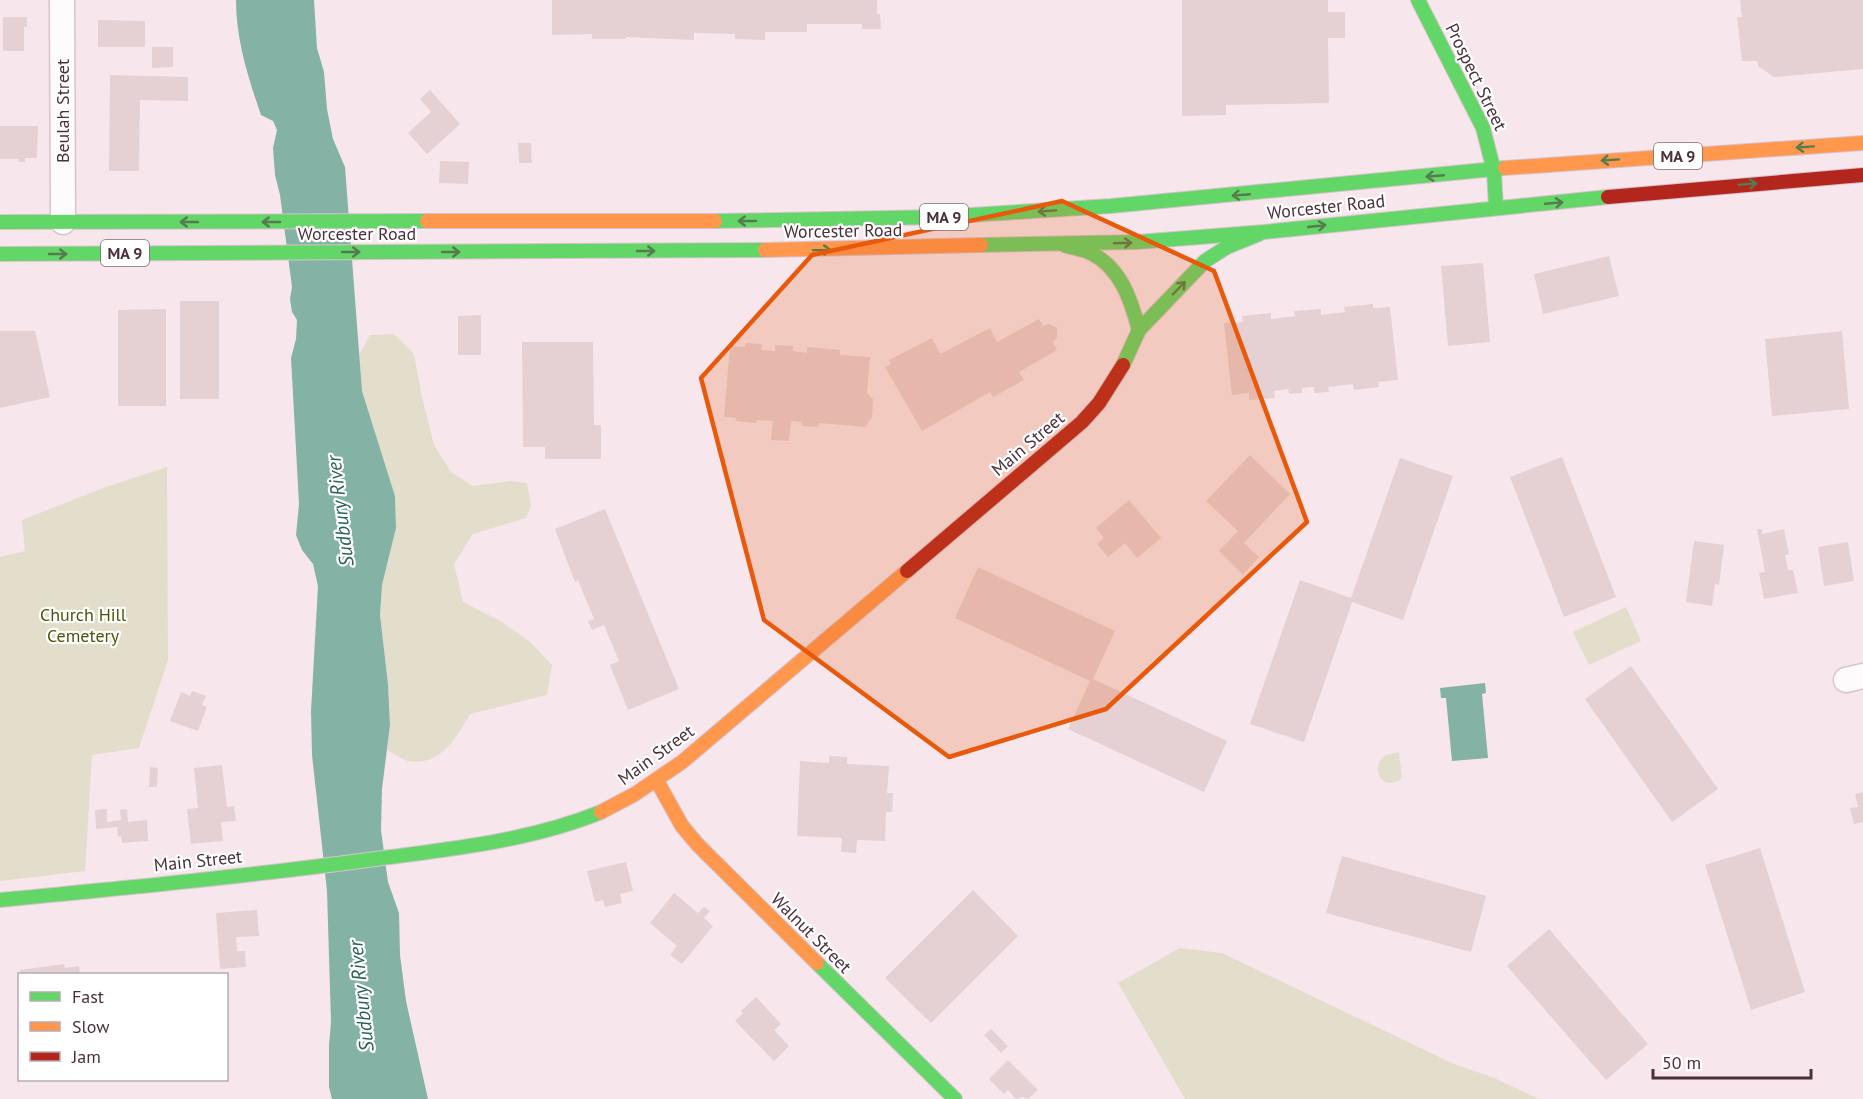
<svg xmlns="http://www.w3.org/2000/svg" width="1863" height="1099" font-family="'PT Sans',sans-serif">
<rect width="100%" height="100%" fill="#f7e7ed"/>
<g fill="#e2decb">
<path d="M394,334L414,354L422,397L434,445L451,472L473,486L510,481L527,483L531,506L526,518L473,534L454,564L463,602L502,622L529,641L552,665L547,695L470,714C457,737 440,767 408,761C401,759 393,753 387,750L390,725L388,684L380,615L382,585L396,528L395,496L362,391L359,355L370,335Z"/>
<path d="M167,467L168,660L139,748L92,755L85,871L0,881V557L25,551L22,520L103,488Z"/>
<path d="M1626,607L1641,641L1589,665L1573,632Z"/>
<path d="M1399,752L1402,778C1384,794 1368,768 1385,756C1388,754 1395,753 1399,752Z"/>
<path d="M1180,948L1222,953L1454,1064L1492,1077L1539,1099H1185L1118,983Z"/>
</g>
<g fill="#84b3a6">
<path d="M236,0H314L317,48L324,72L327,109L333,139L345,167L362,391L395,496L396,528L382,585L380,615L388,684L390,725L382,789L381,830L388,882L399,913L400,955L406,1001L428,1099H332L329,1087V1045L331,1022L327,891L312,755L311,711L318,586L313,564L302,550L296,535L299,504L291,358L296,339L297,320L292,312L290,299L292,287L280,195L275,175L273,148L277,130L273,121L261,115C248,77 236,40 236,0Z"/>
<path d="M1485,683L1486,693L1482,694L1488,758L1452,761L1446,698H1441L1440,688Z"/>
</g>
<g fill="#e5d0d4">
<path d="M552,0H877V14H880L881,29H862V24H807V32H765V40L735,39V34L694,33V40L626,37V39H592V34L552,35Z"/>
<path d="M1182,0H1328V12H1345V38H1328L1329,103L1226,105V115L1182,116Z"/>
<path d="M1740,0H1863V69L1774,77L1758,66L1757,61H1742L1737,17H1742Z"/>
<path d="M3,17H27V27H24V51H3Z"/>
<path d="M98,20L145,21V47H98Z"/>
<path d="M152,47H173V67L152,68Z"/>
<path d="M110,75L188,77V101L140,100L139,171H109Z"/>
<path d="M430,90L460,124L427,154L408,133L431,112L420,99Z"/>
<path d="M0,126H38L37,158H25V162H18L19,159H0Z"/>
<path d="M518,143H531L532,163H519Z"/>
<path d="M440,161L469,162L468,184L439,183Z"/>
<path d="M1609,256L1619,296L1543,314L1534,274Z"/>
<path d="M1483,263L1490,342L1448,346L1441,266Z"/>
<rect x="180" y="301" width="39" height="98"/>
<path d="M1373,304V308L1390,307L1398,380L1378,382L1379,387L1354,390L1353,384L1328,387L1329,392L1314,393V387L1302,388V393L1289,394L1288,389L1274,391L1275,398L1249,400V393L1232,395L1224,323L1243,322L1242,316L1271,313V319L1295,316L1294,311L1321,309V315L1345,312L1344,307Z"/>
<path d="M166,309V406H118V310Z"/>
<path d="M481,315V355H458V316Z"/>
<path d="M1039,319L1043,326L1049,324L1057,328V338L1053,342L1057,350L1019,372L1024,380L993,397L990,392L922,431L885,367L891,364L889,360L932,338L940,354L990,328L997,342Z"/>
<path d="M0,331H35L50,397L0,408Z"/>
<path d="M1842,331L1849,409L1772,416L1765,339Z"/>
<path d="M522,342H593L594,425H601V459H545V447H523Z"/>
<path d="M746,343L762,344L761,350L775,351V345L793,346V351L807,353V347L840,350V355L870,357L867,393L873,399L872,417L865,427L819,423L818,427L802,426V422L791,421L789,441L771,440L773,421L757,420L756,423L736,421V418L724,417L730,346L745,347Z"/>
<path d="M1250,455L1290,494L1244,543L1259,557L1243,575L1219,551L1238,531L1206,501Z"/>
<path d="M1562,457L1616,597L1564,617L1510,477Z"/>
<path d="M1400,458L1453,476L1403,620L1352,602L1304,742L1250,724L1300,580L1351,598Z"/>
<path d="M1129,500L1161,538L1137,558L1125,543L1108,557L1097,544L1104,538L1096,528Z"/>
<path d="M605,509L679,689L628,710L610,665L619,661L604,625L592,630L588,621L594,619L578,580L575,582L555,529Z"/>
<path d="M1757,529H1762V534L1784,529L1789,554L1785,555L1788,570H1793L1798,593L1764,599L1759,573L1765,572Z"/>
<path d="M1694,541L1724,545L1719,585L1715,584L1712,606L1686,602Z"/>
<path d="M1848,542L1854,581L1824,586L1818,547Z"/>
<path d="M978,567L1115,631L1093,679L1227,741L1204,792L1068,729L1090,681L955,618Z"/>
<path d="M1631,666L1718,789L1672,822L1585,699Z"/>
<path d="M192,691L206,696L202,705L207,707L198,731L170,721L181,692L190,696Z"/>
<path d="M829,756L847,757V764L889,766L887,793H893L892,812H886L885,841L857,840L856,853L841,852L842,838L797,836L800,761L829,763Z"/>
<path d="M222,765L227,807L234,806L236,821L221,822L223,841L191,844L187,809L198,808L194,768Z"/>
<path d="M150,767L158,768L157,787H149Z"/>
<path d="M1863,792V822L1854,824L1850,808L1858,807L1855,794Z"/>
<path d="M107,809V822L121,820L120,810L127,809L128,822L147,820L148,841L122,843L121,836L118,837L117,827L96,829L95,810Z"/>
<path d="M1760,848L1805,992L1751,1010L1705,865Z"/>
<path d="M1342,856L1486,896L1471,952L1326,913Z"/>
<path d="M626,862L633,891L620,894L622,903L605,907L603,900L595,902L587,871Z"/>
<path d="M973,890L1018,936L931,1023L885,978Z"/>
<path d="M674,893L698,913L704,907L710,911L704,918L713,926L682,964L670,955L677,946L650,923Z"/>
<path d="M257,910L259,936L236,937L237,951H245L246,967L220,969L216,913Z"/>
<path d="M1549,929L1648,1044L1606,1080L1507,966Z"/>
<path d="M64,964L65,968L79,966L80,974H21L20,970Z"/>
<path d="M756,997L781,1024L774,1030L789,1046L774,1061L735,1021L743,1013L741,1011Z"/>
<path d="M991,1029L1008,1046L1001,1053L984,1035Z"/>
<path d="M1008,1060L1038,1090L1028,1099L1022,1097L1016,1099L1008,1090L1004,1094L989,1079Z"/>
</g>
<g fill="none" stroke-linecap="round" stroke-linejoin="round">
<defs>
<g id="street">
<path d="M62,0L63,222"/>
<path d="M1846,680L1863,676"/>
</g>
<g id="fast">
<path d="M1418,0L1483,128L1494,171L1496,208"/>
<path d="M715,221L940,217L1111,206L1505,168"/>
<path d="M0,222L427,221"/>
<path d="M981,245L1137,242L1264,232L1608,197"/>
<path d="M1064,245C1073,248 1083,249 1091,253C1121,268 1131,300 1139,330"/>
<path d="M0,254L765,250"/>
<path d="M1123,365L1139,330L1205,261L1227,247L1259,234"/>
<path d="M0,900C125,888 250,876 375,859C450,849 530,841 601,812"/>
<path d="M817,963L955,1099"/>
</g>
<g id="slow">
<path d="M1505,168L1863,143"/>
<path d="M427,221H715"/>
<path d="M765,250L981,245"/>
<path d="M657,781L682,826L698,845L817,963"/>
<path d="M601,812L635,794L682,762L907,571"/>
</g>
<g id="jam">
<path d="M1608,197L1863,175"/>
<path d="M907,571L1082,422L1099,403L1123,365"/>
</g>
</defs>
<use href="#street" stroke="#d8c3cc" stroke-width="27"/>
<use href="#fast" stroke="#d8c3cc" stroke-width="16"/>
<use href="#slow" stroke="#d8c3cc" stroke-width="16"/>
<use href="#jam" stroke="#d8c3cc" stroke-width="16"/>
<use href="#street" stroke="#fefbfc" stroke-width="24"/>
<use href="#fast" stroke="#63d668" stroke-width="14"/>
<use href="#slow" stroke="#ff974d" stroke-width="14"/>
<use href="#jam" stroke="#b3261e" stroke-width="14"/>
</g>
<defs><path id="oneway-shaft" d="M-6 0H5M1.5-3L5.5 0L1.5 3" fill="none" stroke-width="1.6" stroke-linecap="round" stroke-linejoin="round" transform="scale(1.5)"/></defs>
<g stroke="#567b4f">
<use href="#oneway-shaft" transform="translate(1805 147) rotate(176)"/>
<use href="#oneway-shaft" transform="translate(1610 160) rotate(176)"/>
<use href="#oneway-shaft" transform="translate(1435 176) rotate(175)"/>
<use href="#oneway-shaft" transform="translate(1748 184) rotate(-5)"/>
<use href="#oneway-shaft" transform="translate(1241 195) rotate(175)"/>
<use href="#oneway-shaft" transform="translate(1554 203) rotate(-5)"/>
<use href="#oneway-shaft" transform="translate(1047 211) rotate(176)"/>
<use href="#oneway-shaft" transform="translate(747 221) rotate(180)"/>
<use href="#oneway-shaft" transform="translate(189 222) rotate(180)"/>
<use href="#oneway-shaft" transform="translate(271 222) rotate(180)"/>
<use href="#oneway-shaft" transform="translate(1317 226) rotate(-6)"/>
<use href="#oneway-shaft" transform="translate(1123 243) rotate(-2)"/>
<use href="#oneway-shaft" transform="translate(822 250) rotate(-1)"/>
<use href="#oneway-shaft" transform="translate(646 251)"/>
<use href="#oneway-shaft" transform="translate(351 252)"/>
<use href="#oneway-shaft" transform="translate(451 252)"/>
<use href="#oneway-shaft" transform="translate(58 254)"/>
<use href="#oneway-shaft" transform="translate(1179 288) rotate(-46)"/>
</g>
<path fill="#e8590c" fill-opacity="0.2" stroke="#e8590c" stroke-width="4.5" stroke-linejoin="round" d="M1062,201L1214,271L1307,522L1106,709L949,757L764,620L701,378L812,255Z"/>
<g text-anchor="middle" stroke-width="4.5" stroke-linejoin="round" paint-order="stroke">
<g fill="#fff" stroke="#816e76" stroke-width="1.5">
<rect x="1654" y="143" width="48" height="26" rx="4.5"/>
<rect x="920" y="204" width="48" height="26" rx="4.5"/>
<rect x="101" y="240" width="48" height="26" rx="4.5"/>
</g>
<g font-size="16" font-weight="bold" fill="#4b303b">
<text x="1678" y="162">MA 9</text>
<text x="944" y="223">MA 9</text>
<text x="125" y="259">MA 9</text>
</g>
<g font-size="18" fill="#4b303b" stroke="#fff">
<text transform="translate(1476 77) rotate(64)" y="6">Prospect Street</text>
<text transform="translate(63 111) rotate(-90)" y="6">Beulah Street</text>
<text transform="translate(1326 207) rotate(-6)" y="6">Worcester Road</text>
<text transform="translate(843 231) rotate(-1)" y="6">Worcester Road</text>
<text x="357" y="240">Worcester Road</text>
<text transform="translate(1028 444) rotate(-40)" y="6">Main Street</text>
<text transform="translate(656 755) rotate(-36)" y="6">Main Street</text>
<text transform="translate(198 861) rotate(-6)" y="6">Main Street</text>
<text transform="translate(811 933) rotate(45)" y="6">Walnut Street</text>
</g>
<g font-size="18" fill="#4e530b" stroke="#fff">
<text x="83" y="621">Church Hill<tspan x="83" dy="21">Cemetery</tspan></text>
</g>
<g font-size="20" font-style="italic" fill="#276253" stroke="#fff">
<text transform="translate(340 511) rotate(-97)" y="7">Sudbury River</text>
<text transform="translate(361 996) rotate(-96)" y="7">Sudbury River</text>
</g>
</g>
<rect x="18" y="973" width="210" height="108" fill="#ffffff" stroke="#b7acb1" stroke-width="1.5"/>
<rect x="30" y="992" width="30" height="9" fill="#63d668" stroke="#b7acb1" stroke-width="1.5"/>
<text x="72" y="1003" font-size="18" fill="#4b303b">Fast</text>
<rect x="30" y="1022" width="30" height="9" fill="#ff974d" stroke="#b7acb1" stroke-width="1.5"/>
<text x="72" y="1033" font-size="18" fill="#4b303b">Slow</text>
<rect x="30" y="1052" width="30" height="9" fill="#b3261e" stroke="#b7acb1" stroke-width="1.5"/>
<text x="72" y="1063" font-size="18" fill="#4b303b">Jam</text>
<path d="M1653 1069v9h158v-9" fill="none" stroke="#4b303b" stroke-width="3"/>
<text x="1662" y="1069" font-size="18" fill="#4b303b" stroke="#ffffff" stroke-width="4.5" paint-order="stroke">50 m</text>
</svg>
